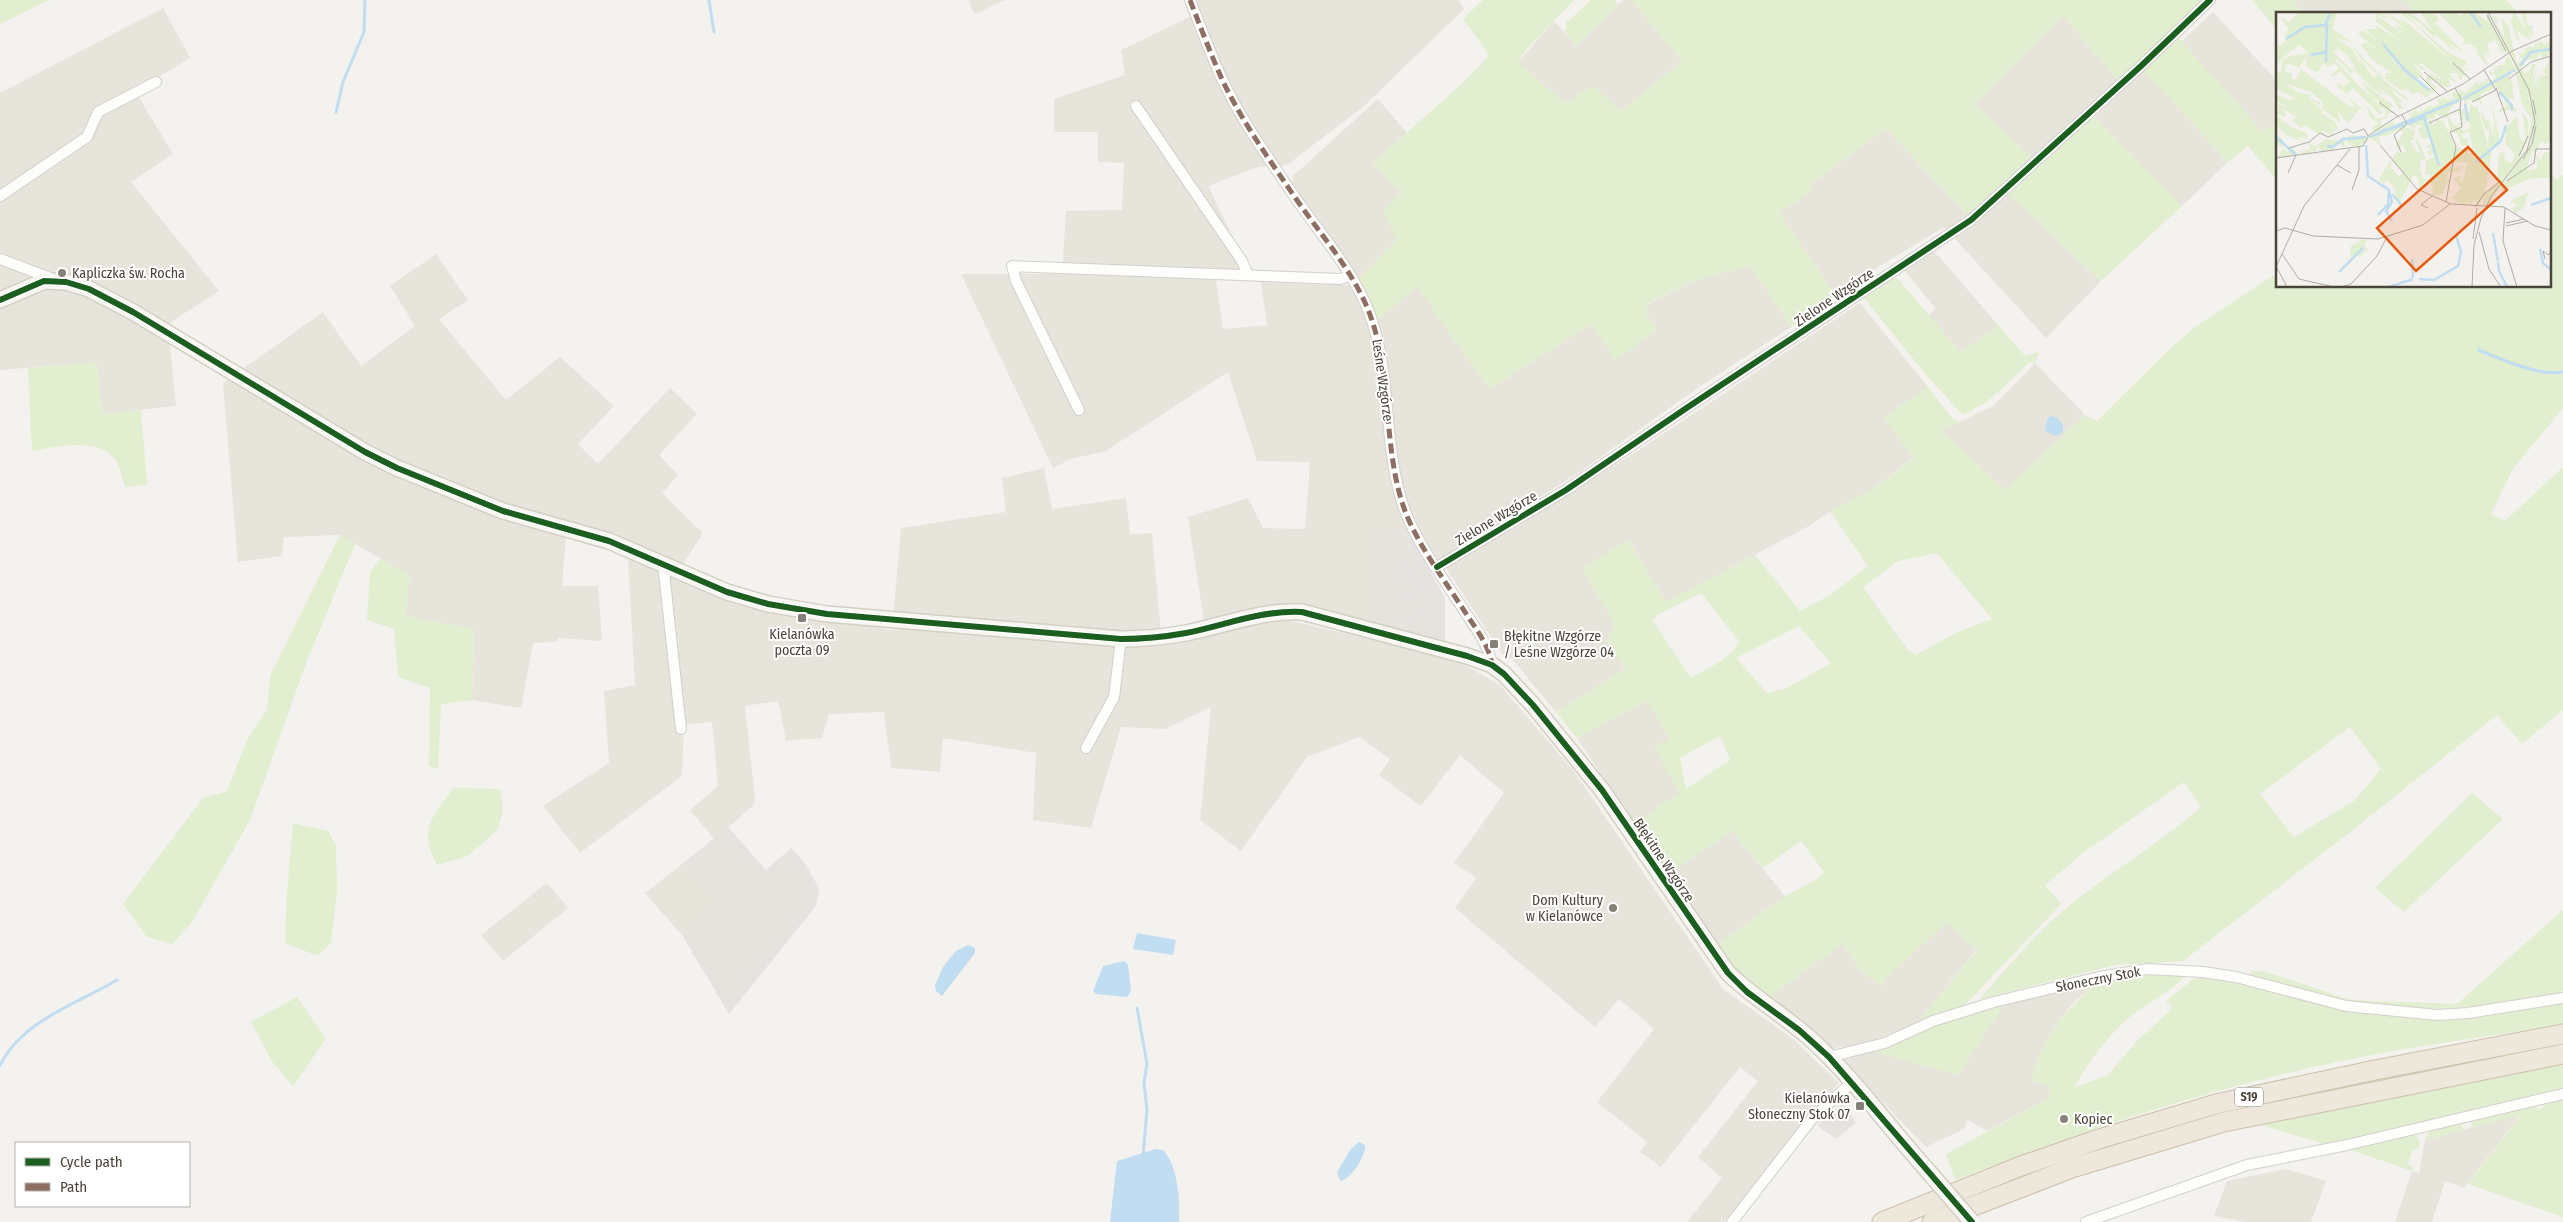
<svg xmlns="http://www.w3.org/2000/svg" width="2563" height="1222" font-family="'Fira Sans Condensed',sans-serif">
<rect width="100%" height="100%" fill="#f4f2ee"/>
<g fill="#e7e4dc">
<path d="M968,0H1005L975,14Z"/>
<path d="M1197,0H1458L1464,9L1363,107L1287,165L1257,167L1208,186L1251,274L1215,271L1223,329L1267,325L1261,282L1348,285L1377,320L1417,286L1489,389L1592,324L1615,360L1658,329L1646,314L1648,304L1693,281L1750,266L1791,327L1699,387L1581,471L1440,561L1410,536L1371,532L1373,623L1298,604L1267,606L1204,621L1188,517L1248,498L1263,528L1305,529L1310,462L1257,461L1228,372L1104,452L1073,458L1053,468L961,274H1062L1066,211L1122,210L1124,163L1098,162V132H1054V99L1125,75L1121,50L1200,12Z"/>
<path d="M1623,0H1631L1682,61L1621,111L1565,103L1518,62L1554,21L1576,45Z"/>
<path d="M2293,0H2403L2416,12L2304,14Z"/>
<path d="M163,8L190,58L135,91L173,154L131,182L219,291L168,324L176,406L103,414L96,362L0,370V93Z"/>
<path d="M2213,12L2277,81V121L2263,132L2181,42Z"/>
<path d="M2063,16L2118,81L2033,159L1975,104Z"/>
<path d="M2142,72L2150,78L2228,162L2182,206L2095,117Z"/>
<path d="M1378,99L1407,133L1373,163L1401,192L1397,239L1359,278L1293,186V176Z"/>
<path d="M1886,129L1975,223L2009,194L2101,281L2046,338L1944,227L1865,275L1836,296L1779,212L1812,191L1808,186Z"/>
<path d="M1934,251L1998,325L1961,352L1928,315L1936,309L1904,270Z"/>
<path d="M436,254L468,300L439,319L506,400L560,357L614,406L578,444L598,464L670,388L697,414L659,455L678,475L662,493L703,533L674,578L733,604L892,630L901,528L1006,512L1002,478L1044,468L1052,509L1126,498L1130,534L1152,533L1162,644L1283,619L1453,659L1499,684L1573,770L1723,989L1792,1038L1839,1083L1724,1222H1687L1722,1178L1698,1157L1758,1081L1740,1067L1661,1167L1640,1152L1647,1142L1597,1102L1654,1029L1619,999L1595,1027L1455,908L1476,878L1454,863L1504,793L1460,755L1421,806L1379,775L1390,759L1359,737L1307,757L1241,851L1200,820L1211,707L1165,729L1121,727L1091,828L1033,820L1036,753L943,738L940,772L891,768L884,712L829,714L822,738L786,741L778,701L745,706L755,800L753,806L714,839L690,810L718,786L712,722L684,725L682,776L580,853L543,806L609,763L604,691L635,685L627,540L567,521L562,586H598L602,641L558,638L557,642L533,643L521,708L472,700L474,629L405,616L409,575L340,535L284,537L282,556L238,562L223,383L323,312L361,366L415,326L390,286Z"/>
<path d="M1860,303L1928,387L1884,417L1913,458L1875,487L1831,511L1809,526L1666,602L1628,540L1583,568L1614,624L1607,642L1625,669L1556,712L1512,659L1502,654L1448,571L1447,567L1633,454Z"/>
<path d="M2035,363L2085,415L2005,490L1941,430L1992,407Z"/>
<path d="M1647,700L1670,739L1654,746L1679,793L1634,823L1577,738Z"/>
<path d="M1732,831L1785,896L1717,945L1668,874Z"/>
<path d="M686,861L719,900L682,935L645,893Z"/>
<path d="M547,883L568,908L503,961L481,935Z"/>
<path d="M1946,922L1977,949L1917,1023L1864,1044L1833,1048L1768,998L1843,943L1858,968L1881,987L1887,978Z"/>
<path d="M2104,978L2076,1000L2057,1023L2038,1058L2031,1079L2050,1086L2049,1098L1987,1131L1968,1120L1964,1129L1926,1147L1844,1062L1845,1059L1861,1053L1876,1051L1958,1075L2006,1002Z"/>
<path d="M2520,1115L2464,1188L2445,1181L2432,1222H2395L2412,1171L2419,1173L2425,1140Z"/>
<path d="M2286,1169L2326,1181L2311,1222H2245L2214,1216L2227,1181Z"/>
</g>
<g fill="#e6e2de">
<path d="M1370,532L1410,536L1445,598V642L1373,623Z"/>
<path d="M728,827L766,870L791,848L804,862L819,888L816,906L729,1014L682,935L719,900L686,861Z"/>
</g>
<g fill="#e1eecf" fill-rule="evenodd">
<path d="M0,0H49L0,24Z"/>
<path d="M1483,0H1574L1527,49L1518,62L1565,103L1593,86L1621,111L1682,61L1631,0H2203L2118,81L2063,16L1975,104L2033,159L1969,216L1886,129L1809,185L1812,191L1779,212L1836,296L1791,327L1750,266L1693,281L1648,303L1646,314L1658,329L1615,361L1592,324L1489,389L1417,287L1377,320L1359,278L1397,239L1383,213L1401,192L1373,163L1456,89L1487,58L1488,53L1463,19Z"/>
<path d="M1591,0H1614L1618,5L1576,45L1565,32L1566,23Z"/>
<path d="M2252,0H2293L2304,14H2277V30Z"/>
<path d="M2403,0H2506L2519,14H2414L2415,12Z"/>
<path d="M2178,37L2263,132L2277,121V180L2248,146L2228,162L2150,78L2142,72Z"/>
<path d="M2095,117L2182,206L2101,281L2009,194L2088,120Z"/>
<path d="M2549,172L2557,180L2563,174V408L2513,469L2491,514L2505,521L2563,467V710L2522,744L2497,715L2340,840L2183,961L2115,965L1980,999C2006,968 2034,936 2064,910C2108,873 2158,845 2201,807L2184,782L2083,853L2045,885L2061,904L1965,1005L1917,1023L1977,950L1946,923L1887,978L1881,987L1858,968L1843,943L1768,998L1737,974L1717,945L1785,896L1816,880L1824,872L1801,841L1763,868L1732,831L1668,874L1634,823L1679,793L1653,746L1670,739L1647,701L1577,738L1556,712L1625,669L1607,642L1614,624L1582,568L1628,540L1666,602L1755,555L1800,611L1830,595L1868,566L1830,511L1875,487L1913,459L1884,417L1928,387L1951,417L1959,422L1942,431L2005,490L2085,415L2097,421L2176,343L2195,327L2277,273V286H2549ZM1937,553L1992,619L1955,633L1916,655L1908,650L1863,587L1898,561ZM1701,593L1739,641C1733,658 1706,669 1691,678L1653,621L1657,615ZM1799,626L1831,663L1785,689L1767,693L1736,658ZM2350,727L2381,769L2354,801L2294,837L2260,794ZM1720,736L1730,760L1686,789L1680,758Z"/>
<path d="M1894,278L1899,280L1961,352L1998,325L2025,356L2039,352L2035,363L2030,362L1987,402L1963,415L1927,376L1864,298Z"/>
<path d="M96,362L103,414L141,410L147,485L125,487C122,479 121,468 116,461C99,436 57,447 32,451L28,368Z"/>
<path d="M340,535L355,544L307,661L250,820L192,922L172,944L147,937L123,904L204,797L226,792L249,736L267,710L270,676Z"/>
<path d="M381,559L410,575L406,616L474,629L472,700L441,704L438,769L429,766L430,688L398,677L394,629L367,620L370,572Z"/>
<path d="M454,788L500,789L503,810L498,829L468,856L437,865C418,831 433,814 454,788Z"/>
<path d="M2472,793L2503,819L2404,912L2375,888Z"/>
<path d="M293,823L328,831L336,846L337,890L331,943L318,956L285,943L287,892Z"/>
<path d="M2563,910V991L2554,995C2484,1007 2425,1014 2354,1004C2320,999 2285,986 2251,977V970L2266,972L2351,1000L2457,1004Z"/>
<path d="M2159,973L2188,974C2172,990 2153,1000 2135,1013C2112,1031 2087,1062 2075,1087L2108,1075L2138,1040L2173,1008L2166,1001L2197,976L2426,1018L2563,1002V1024C2499,1035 2435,1043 2372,1055C2229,1082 2090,1127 1955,1180L1946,1154L2049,1098L2050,1086L2030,1080L2038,1058L2057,1023L2090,988L2104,978Z"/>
<path d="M297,997L326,1039L293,1086L271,1060L251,1022Z"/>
<path d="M2006,1002L1958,1075L1870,1051L1959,1017Z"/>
<path d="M2563,1063V1088L2328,1145L2257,1124Z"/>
<path d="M2563,1098V1217L2468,1184L2520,1116L2471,1128L2472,1120L2536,1104L2539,1110L2543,1107V1103Z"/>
<path d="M2461,1124L2464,1130L2425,1140L2429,1131Z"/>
<path d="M2415,1134L2419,1141V1148L2412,1151L2408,1164L2413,1167L2412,1171L2351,1150Z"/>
</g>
<g fill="#e6e3df">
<path d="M1415,560L1433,589V595L1424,602L1428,609L1412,618L1402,601L1422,589L1407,565Z"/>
<path d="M1843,1103L1856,1123L1836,1139L1817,1125Z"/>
</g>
<g fill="#c0ddf1">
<path d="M2052,416L2058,418L2063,425V431L2058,436L2045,432L2047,419Z"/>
<path d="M1137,933L1176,940L1173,955L1133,949Z"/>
<path d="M968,945L975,948V953L942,996L936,991L935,985L943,967L956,951Z"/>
<path d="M1124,961L1128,965L1131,991L1127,997L1096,994L1093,991L1103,966Z"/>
<path d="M1359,1142L1365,1145C1366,1155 1351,1180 1340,1181L1337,1172L1351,1149Z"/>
<path d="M1156,1149L1163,1150C1178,1165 1180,1202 1179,1222H1110L1117,1161Z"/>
</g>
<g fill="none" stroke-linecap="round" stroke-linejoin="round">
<g stroke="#c0ddf1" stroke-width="3">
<path d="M709,0L714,32"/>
<path d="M336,112L343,82L364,32L365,0"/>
<path d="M2479,350C2501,359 2540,377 2563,372"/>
<path d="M1137,1008L1147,1064L1144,1083L1147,1110L1143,1156"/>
<path d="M0,1065C23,1020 75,1005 117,980"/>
</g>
<defs>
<g id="street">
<path d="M1190,0C1200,26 1210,52 1221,77C1239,116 1264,152 1288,187C1314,227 1348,263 1367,307C1394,372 1381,445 1405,511C1418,545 1445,581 1465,612C1476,629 1489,645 1492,665"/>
<path d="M1136,106L1242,261L1248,275"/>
<path d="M0,196L87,137L98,112L156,82"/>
<path d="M0,259L53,279"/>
<path d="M1079,410L1016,281L1012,266L1340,279L1350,276"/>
<path d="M663,563L681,729"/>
<path d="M1437,567L1566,490L1688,407L1971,220L2141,66L2210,0"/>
<path d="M1086,748L1114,697L1121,639"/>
<path d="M1829,1057L1885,1043L1933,1021L1994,1002L2099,977L2148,969L2203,972L2236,977L2346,1006L2437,1015L2468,1013L2563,998"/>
<path d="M1732,1222L1812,1119L1851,1083"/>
<path d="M2086,1222L2247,1165L2347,1145L2563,1094"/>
</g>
<path id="secondary" d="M0,300L44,281L66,282L89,289L133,312L365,452L397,468L503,511L609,541L727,592L768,604L827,614L1121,639C1143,639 1164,637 1186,633C1226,625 1261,610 1302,612L1467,656L1492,665L1504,674L1533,705L1602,790L1728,973C1755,999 1787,1017 1814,1042C1856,1081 1890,1129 1928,1171"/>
<g id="highway">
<path d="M1882,1222L2021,1166L2099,1139L2216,1104L2375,1070L2563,1034"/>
<path d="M1932,1222L2072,1168L2224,1122L2563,1054"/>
</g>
</defs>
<use href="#street" stroke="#d2d0cb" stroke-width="12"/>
<use href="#secondary" stroke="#d3cfc5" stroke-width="18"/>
<use href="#highway" stroke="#ccbfa9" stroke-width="21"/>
<use href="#street" stroke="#fdfdfc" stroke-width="10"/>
<use href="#secondary" stroke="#f7f6f1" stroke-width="15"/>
<use href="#highway" stroke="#ede8db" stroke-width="19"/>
<defs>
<path id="secondary-bridge" d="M1928,1171L1972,1222"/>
</defs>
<use href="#secondary-bridge" stroke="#d3cfc5" stroke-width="18" stroke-linecap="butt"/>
<use href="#secondary-bridge" stroke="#f7f6f1" stroke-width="15"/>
<path stroke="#8d6e63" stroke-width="5" stroke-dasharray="10 5" stroke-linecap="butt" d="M1190,0C1200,26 1210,52 1221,77C1239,116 1264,152 1288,187C1314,227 1348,263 1367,307C1394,372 1381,445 1405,511C1418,545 1445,581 1465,612C1476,629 1489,645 1492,665"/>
<defs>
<g id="cycleway">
<path d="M0,300L44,281L66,282L89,289L133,312L365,452L397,468L503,511L609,541L727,592L768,604L827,614L1121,639C1143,639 1164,637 1186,633C1226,625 1261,610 1302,612L1467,656L1492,665L1504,674L1533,705L1602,790L1728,973L1747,992L1799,1030L1829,1057L1972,1222"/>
<path d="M1437,567L1566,490L1688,407L1971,220L2141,66L2210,0"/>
</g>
</defs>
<use href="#cycleway" stroke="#fff" stroke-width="9"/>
<use href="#cycleway" stroke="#1b5e20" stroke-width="6"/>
</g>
<g fill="#868178" stroke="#fff" stroke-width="2">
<circle cx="62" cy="273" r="5"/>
<rect x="797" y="613" width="10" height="10" rx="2.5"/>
<rect x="1489" y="639" width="10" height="10" rx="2.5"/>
<circle cx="1613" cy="908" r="5"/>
<rect x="1855" y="1101" width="10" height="10" rx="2.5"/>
<circle cx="2064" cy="1119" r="5"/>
</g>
<g text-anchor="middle" stroke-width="4" stroke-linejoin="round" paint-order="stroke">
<rect fill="#fff" stroke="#817c74" stroke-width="1" x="2235" y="1087.5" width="28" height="19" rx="4"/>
<g font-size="12" font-weight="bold" fill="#4b4439">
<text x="2249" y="1101">S19</text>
</g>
<g font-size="14" fill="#4b4439" stroke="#fff" text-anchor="start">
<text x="72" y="278">Kapliczka św. Rocha</text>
<text x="802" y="639" text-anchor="middle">Kielanówka<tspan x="802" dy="16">poczta 09</tspan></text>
<text x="1504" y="641">Błękitne Wzgórze<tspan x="1504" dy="16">/ Leśne Wzgórze 04</tspan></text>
<text x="1603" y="905" text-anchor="end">Dom Kultury<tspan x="1603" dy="16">w Kielanówce</tspan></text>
<text x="1850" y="1103" text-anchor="end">Kielanówka<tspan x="1850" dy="16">Słoneczny Stok 07</tspan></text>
<text x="2074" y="1124">Kopiec</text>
</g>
<g font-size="14" fill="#4b4439" stroke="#fff">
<text transform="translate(1834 297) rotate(-34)" y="5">Zielone Wzgórze</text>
<text transform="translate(1383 380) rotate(82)" y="5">Leśne Wzgórze</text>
<text transform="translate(1496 518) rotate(-31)" y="5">Zielone Wzgórze</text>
<text transform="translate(1664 860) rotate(56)" y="5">Błękitne Wzgórze</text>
<text transform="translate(2098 979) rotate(-11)" y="5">Słoneczny Stok</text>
</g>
</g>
<g transform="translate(2276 12)">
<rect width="275" height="275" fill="#f4f2ee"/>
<path d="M23,0H61L57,17L76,30L60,26L77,38L82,49L85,48L97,65L102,63L85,47L75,32L109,69L132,87H138L131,88L113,76L127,91L122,90L128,96L123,97L117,86L101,75L110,84L97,77L74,54L81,58L71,43L59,34L62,38L57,40L79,61L75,60L78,66L62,47H58L79,70L102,91L107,92L94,83L85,69L118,94L113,97L121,101H112L111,106L104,108L106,114L98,119L96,116L103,111L94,106L92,98L85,90L93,97L101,107L110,104L108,95L105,97L94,87L107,101L103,102L77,76L70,82L61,74L63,71L67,75L74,70L65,59L57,65L55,63L63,56L58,51L54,55L46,51L44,58L39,60L30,54L31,44L23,56L11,51L8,59L16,62V68L21,67L25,57L69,91L80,97L73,86L87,98L83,97L81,102L77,99L79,104L71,110L62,100L64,111L47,97L45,100L59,110L63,119L20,90L60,118L55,120L57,123L46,119L42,122L29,113L25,116L16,108L21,105L5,96L10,102L8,105L0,101L3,98L0,91L15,97L0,89V82L13,88L19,86L0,77V59L5,61L6,49L13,44L33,41L23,33L4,48L0,56V37L4,39L1,35L10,29L8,24L13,17L3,5L13,10ZM7,71L35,80L46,89L47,96L46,98L31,86L43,93L45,91L33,86L35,83L24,81ZM101,0L116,8L101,3L137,30L119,15L121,13L132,19L107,0L128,11L124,5L174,47L140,13L122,0H134L158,20L145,1L157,0L163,7L159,11L189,41L174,32L179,40L159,22V26L144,11L129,2L170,39L189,49L192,53H187L195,62L183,52L194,67L188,63L184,68L181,61H172L184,73L172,66L174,74L170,76L155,67V71L161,75L157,82L150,77L155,81L151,86L142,80L137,82L129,76L127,79L112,69L95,53L110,66V61H116L98,49L85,33L90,30L97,36L100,33L97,35L82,21L87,18L102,29L89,17H100L99,13L128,31L99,9ZM132,45L145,58H151L143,53L144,50L169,70L154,61L149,68L155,76H151L142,67L146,62ZM162,0H166L175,9L168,0H180L185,4L188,0H199L211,10V0L232,42L224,39L217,21L219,28L211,32L214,40L209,39L215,46L207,40L212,55L201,41L200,38L204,41L202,38L194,32H187L188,27ZM238,0L249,17L246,0H249L252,14L256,13L258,19L254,15L258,23L253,22L254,28L240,18L244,29L240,26L235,9ZM216,4L222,6L220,11L229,26L225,6L232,13L230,4L241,52L246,48L240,38L247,43L251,34L258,36L260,29L263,36L262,28L269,33L273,29L275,34L271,45L267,46L263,41L261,48L253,47L248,50V54L244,53L249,64V58L252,61L254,56L252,69L256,52H260L256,67L262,55L256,77L265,58L259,80L265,64L272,63L267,60L273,48L275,127L270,132L265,129L259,142L256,141L257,134L251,156L252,159L255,158L254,164L255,157L259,158L262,151L259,143L265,148L268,141L274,140L275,166H255L226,179L225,176L221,182L255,130L257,91ZM232,43L250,75L257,104L254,124L241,150L208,196L206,184L204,192L201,194L199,187L193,195V189L188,194L182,189L179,192L180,188L175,186L185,177L177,166L184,164V169H187L191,151L185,150L174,151V157L185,154L184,159L172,161L171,167L175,171L171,170L166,183H158L155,171L149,169L143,178L142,164H137L122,194L118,175L110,168L108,172L103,168L114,148L116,151L112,159L116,156L123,165L127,160L116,148L122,138L123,141L130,140L127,132L122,138L120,133L127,121L124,117L108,125L107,122L103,125L104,133L94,125L90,131L93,124L116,109L118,113L127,109V113L130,112L129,108L135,105L132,100L137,102L138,97L145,101L144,94L147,99L154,93L156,96L162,92L161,86L167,89L164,84L175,89L172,80L177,88V78L182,83L184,77L189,81L193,78L191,72L194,77L200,69L204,73L203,69L211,71L208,66L215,69L220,66L218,62L215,63L212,59L219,61L217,53L221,57L222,53H228ZM239,58L246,92L256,107L252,124V108L247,101L250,130L246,129L243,121L241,104L232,113L226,112L230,113L224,129L215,87L221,131L216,106L218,127L213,107L210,109L204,97L208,115L213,119L212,134L201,93L199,96L194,91V99L190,100L191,88H202L207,95L204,83L218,76L217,71L228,86L230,95L222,98L223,101L237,96L238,101L241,98L232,88L234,85L238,88L236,74L239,79L232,62L235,65L234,59ZM188,87L189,97L181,98L182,102L187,103L185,108L189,107L193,111L194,116L188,119L181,113L190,112L188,109L178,114L171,102L176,94ZM159,102L172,107L174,120L181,121L186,133H192V126L187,127L186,122L194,119L197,141L192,142V137L180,136L166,107L165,110L161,107L157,113L155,108L150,111L153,106L159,107ZM131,112L138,117L140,113L147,114L142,117L146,127L152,125L156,131L149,135L156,137L151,139L152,143L161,142L150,149L149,162L154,163L153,168L147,166L144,157L145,148L150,147L142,127L139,129L144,140L142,141L136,133L138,131L133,130L138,127L139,119L132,115L128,121ZM229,121L232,126L230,124L229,132L239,142L236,151L229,148L228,141L225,140L224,147V133L220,173L209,181L216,137L225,129ZM0,103L15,115L30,121L32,126L20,125L29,131L10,123L0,113ZM0,121L8,129L6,134L11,140L16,135L23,143L0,146L8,137L0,132ZM75,123L91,125L88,132L78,135L74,131L76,136L69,127L68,136L63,131L56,138L46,140L42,134L39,140L35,137V141L26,142L23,138L27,140L34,137L33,130L39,135L50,127L63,129ZM253,180L247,196L240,201L236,198L241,193L234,189ZM85,228H91L88,234L92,237L84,245L80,243L75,247L74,235Z" fill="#e1eecf" fill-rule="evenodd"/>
<path fill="none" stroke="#c0ddf1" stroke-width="2.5" d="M194,0L205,15M10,27L29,15L49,13L55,0M107,32L129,58L153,78M35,43L51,40M50,50L51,10M244,54L255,40L275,37M223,80L235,92L236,99M187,87L239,58M189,92L192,109M148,105L163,153M132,112L148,105L146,102M106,119L128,113M0,125L20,143M94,125L183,88M90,133L92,164L113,178L112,192L102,203M51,134L57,135L67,127L90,125M200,150L225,129L230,113M113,179L116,190L110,199L116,209M116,182L127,195M255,193L275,186M217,221L222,249M264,237L267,251L275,258M136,247L137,266M222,250L223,259L231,275M63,260L87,236M143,267L158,268L182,254L185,240L180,224M113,275L137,267"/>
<path fill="none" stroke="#b0aca6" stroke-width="1" d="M211,3L230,39M177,51L194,67M148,60L172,80M144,64L164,84M233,67L255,50L275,44M220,76L232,110M257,88L260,103M103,90L123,105M196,90L220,78L208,58M153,111L184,97L185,87L179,76M104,133L141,177L175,192L228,195L259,214L275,218M13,136L33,130L44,121L52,125L71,117L77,121L88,117L92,124M125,140L118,123L131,112L126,103M243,144L252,124M0,146L87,134L93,123L119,106L187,72L236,39L275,22M247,147L256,132L260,114M61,153L75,161M12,161L20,143M231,169L258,151L260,137H275M76,178L83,158V135M170,190L180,134L174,120L186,115L184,97M199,195L208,182L222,171M152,196L145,193L157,183M229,196L227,229L241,275M230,211L248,207M230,214L252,209M0,219L9,216L37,224L102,227L147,213L174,192M203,220L213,257L225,275M197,227L201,196M6,242L23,267L58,275M269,247L267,239L272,243L275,240M0,254L11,275M0,255L28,194L74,137M65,275L75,272L101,244L111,225M196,275L198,233L205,206L215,185L251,138L259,110L253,78L212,0"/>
<path fill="#e8590c" fill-opacity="0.15" stroke="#e8590c" stroke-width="2.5" d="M192,135L231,178L140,259L101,216Z"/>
<rect width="275" height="275" fill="none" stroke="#4b4439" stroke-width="2.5"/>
</g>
<rect x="15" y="1142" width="175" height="65" fill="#ffffff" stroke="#b7b4b0"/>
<rect x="25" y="1158" width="25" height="8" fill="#1b5e20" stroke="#b7b4b0"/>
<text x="60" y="1167" font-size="15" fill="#4b4439">Cycle path</text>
<rect x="25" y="1183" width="25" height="8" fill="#8d6e63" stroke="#b7b4b0"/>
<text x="60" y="1192" font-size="15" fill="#4b4439">Path</text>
</svg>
